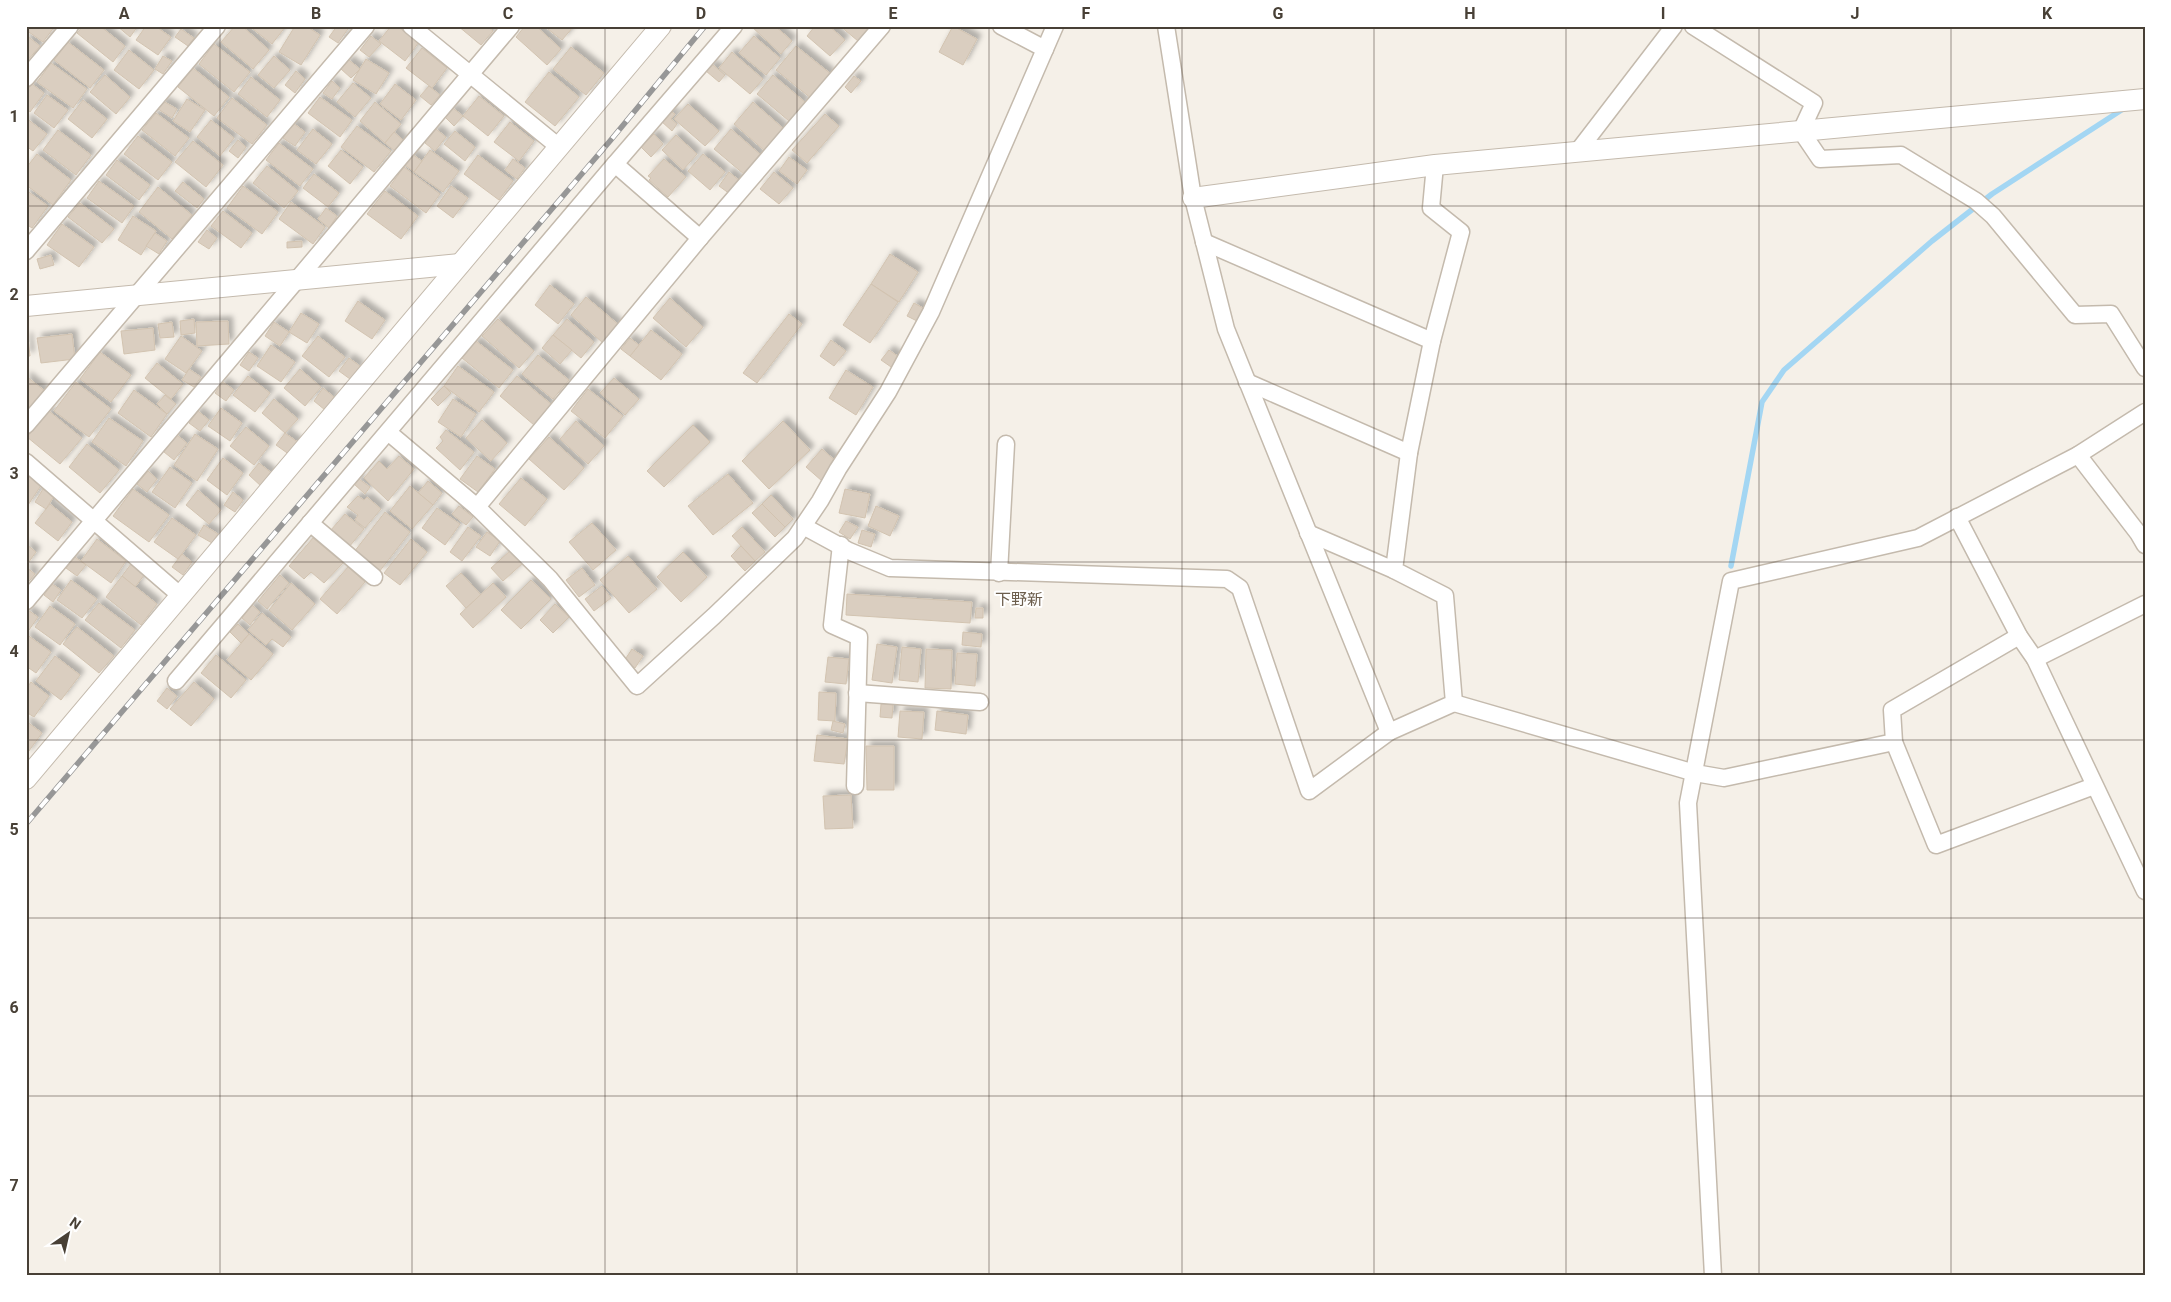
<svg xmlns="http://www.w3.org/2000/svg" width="2171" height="1302" font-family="Roboto,'Noto Sans JP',sans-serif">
<defs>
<filter id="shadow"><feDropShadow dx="4.5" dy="-4.5" stdDeviation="2.5" flood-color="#0004"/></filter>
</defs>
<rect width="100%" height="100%" fill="#f5f0e8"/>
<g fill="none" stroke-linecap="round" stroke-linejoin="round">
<path stroke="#a3d6f3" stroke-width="5.5" d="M1731,566L1762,402L1784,370L1932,241L1992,194L2123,109"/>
</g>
<g fill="#dacec0" stroke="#d2c3b0" filter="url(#shadow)">
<path d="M26,26H55L43,42L26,30Z"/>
<path d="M83,26H100L125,46L113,62L77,33Z"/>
<path d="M117,26H138L130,37Z"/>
<path d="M146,26H155L171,37L158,55L136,40Z"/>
<path d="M235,26H242L269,50L253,69L221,42Z"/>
<path d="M249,26H286L272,44Z"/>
<path d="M295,26H306L320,35L301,65L279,52Z"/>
<path d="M337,26H350L338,43L329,37Z"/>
<path d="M391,26H397L419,42L405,61L379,41Z"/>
<path d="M458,26H487L493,31L481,45Z"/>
<path d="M525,26H536L561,49L547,65L516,37Z"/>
<path d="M544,26H574L562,40Z"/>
<path d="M751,26H775L792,41L781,54Z"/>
<path d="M815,26H829L845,40L830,56L807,36Z"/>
<path d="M840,26H871L858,41Z"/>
<path d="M953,26L977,39L963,65L939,52Z"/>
<path d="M181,29L194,38L188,46L175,37Z"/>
<path d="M26,35L40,46L27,61H26Z"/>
<path d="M371,36L381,44L369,57L360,50Z"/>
<path d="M754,36L780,58L766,75L739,53Z"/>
<path d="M68,42L104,70L90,88L54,60Z"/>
<path d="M214,44L250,72L234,92L199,64Z"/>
<path d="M796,46L831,74L812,99L776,70Z"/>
<path d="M571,47L604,73L586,95L553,69Z"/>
<path d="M422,48L447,68L432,88L406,68Z"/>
<path d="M129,50L154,70L139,89L114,70Z"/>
<path d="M732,52L763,79L750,94L719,68Z"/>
<path d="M163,56L172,61L163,74L155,69Z"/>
<path d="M274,56L290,70L274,88L258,75Z"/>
<path d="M366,59L389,73L376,94L353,80Z"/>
<path d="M349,60L360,69L351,78L341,69Z"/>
<path d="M51,63L87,89L73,108L37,82Z"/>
<path d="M712,64L725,75L719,82L706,71Z"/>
<path d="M193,68L229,97L214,116L178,87Z"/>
<path d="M296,71L305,79L295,93L285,85Z"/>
<path d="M549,72L579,97L555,126L525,102Z"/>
<path d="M105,75L130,97L116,114L90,92Z"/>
<path d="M773,75L805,102L789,121L757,94Z"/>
<path d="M854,76L861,81L851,93L845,87Z"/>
<path d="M251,77L280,100L267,117L238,94Z"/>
<path d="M332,81L340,88L332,99L323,93Z"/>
<path d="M353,83L371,98L355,117L337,102Z"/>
<path d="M32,84L44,93L30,112L26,109V91Z"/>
<path d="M395,84L416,100L401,120L380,104Z"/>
<path d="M429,86L440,95L431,105L420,96Z"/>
<path d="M47,95L68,110L54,128L34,113Z"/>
<path d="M479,96L504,116L488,136L463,116Z"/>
<path d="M320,97L352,120L340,137L308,113Z"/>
<path d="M232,98L267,125L252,144L217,118Z"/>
<path d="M187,99L205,110L190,132L173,121Z"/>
<path d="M83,100L107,119L92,138L68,119Z"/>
<path d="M163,101L177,109L172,118L158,109Z"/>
<path d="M375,102L401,124L385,143L360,121Z"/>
<path d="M753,102L784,129L765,151L734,124Z"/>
<path d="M688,104L719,131L705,146L674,119Z"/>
<path d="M453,108L463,116L454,126L445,117Z"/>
<path d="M670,111L675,114L671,119L677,124L672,131L661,121Z"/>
<path d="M156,113L189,138L175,156L142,130Z"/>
<path d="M825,114L839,126L807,163L792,150Z"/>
<path d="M26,118L47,134L33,151L26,146Z"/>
<path d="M211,120L234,138L220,156L197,137Z"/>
<path d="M510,122L534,141L519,161L494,142Z"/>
<path d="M293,123L305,132L295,146L283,138Z"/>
<path d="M357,126L391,151L374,172L341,147Z"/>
<path d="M313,129L332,144L316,164L297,150Z"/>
<path d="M436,129L446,137L435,151L425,143Z"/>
<path d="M731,129L761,155L745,175L714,149Z"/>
<path d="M58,130L91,155L76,175L43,150Z"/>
<path d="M455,131L475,147L465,161L444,144Z"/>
<path d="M394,132L404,141L395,151L385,143Z"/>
<path d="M654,134L663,144L651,157L641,147Z"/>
<path d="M676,135L697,154L683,170L662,150Z"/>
<path d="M138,136L172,162L158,180L124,154Z"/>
<path d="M238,140L246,147L238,158L229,151Z"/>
<path d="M193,141L223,165L206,187L175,162Z"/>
<path d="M279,143L313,169L300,186L266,160Z"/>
<path d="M341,150L363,167L350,184L328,166Z"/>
<path d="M430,150L459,171L443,192L414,172Z"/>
<path d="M37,154L71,180L53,205L26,185V168Z"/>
<path d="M412,154L422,161L414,172L405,165Z"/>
<path d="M703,154L725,172L710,190L688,171Z"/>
<path d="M478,155L513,181L499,200L464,174Z"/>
<path d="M789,157L807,170L797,184L779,171Z"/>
<path d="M513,159L525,168L517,179L505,170Z"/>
<path d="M664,159L686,177L668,197L649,180L651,178L648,176Z"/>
<path d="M117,160L150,185L139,200L106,175Z"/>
<path d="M267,166L298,191L284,208L253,183Z"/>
<path d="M404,167L440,194L426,213L390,186Z"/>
<path d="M729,172L740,181L730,194L719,186Z"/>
<path d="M774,172L793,188L779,204L760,189Z"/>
<path d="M314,174L339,193L328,207L303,188Z"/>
<path d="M99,181L134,206L122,223L87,198Z"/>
<path d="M183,182L204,199L197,208L175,191Z"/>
<path d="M243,186L278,212L262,234L227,208Z"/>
<path d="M451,186L468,198L453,218L437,206Z"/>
<path d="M158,187L192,215L172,239L139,212Z"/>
<path d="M26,190L48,206L32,228L26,224Z"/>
<path d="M385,191L418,216L401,239L367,214Z"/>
<path d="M291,202L325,227L313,244L279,219Z"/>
<path d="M80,203L114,229L102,243L68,217Z"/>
<path d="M326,208L337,216L329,228L318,219Z"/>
<path d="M223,211L252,233L241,248L211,226Z"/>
<path d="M133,216L156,231L141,255L118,240Z"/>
<path d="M62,224L94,247L79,267L47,245Z"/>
<path d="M207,230L217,238L209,249L198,242Z"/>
<path d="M155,233L167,241L159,254L146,246Z"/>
<path d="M302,241V247L287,248V242Z"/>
<path d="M890,254L918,272L899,302L871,284Z"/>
<path d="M51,255L54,265L40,269L37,259Z"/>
<path d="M871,284L898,302L870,343L843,325Z"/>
<path d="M550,285L574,304L558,324L535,305Z"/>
<path d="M586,297L619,325L603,343L571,315Z"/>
<path d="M670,298L703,327L686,347L653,318Z"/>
<path d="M358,301L385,320L372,339L345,321Z"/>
<path d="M914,303L925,309L919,322L907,316Z"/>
<path d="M301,313L319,324L307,343L289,332Z"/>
<path d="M789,314L802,324L757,383L743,373Z"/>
<path d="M194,319L195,333L181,335L180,321Z"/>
<path d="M498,319L534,351L519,368L482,336Z"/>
<path d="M567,319L594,342L581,358L553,335Z"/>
<path d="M228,321L229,344L197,346L196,322Z"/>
<path d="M172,322L174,337L160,338L158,324Z"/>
<path d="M274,322L289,332L280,346L265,336Z"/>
<path d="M153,328L155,350L124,354L121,331Z"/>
<path d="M651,330L682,354L661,380L630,356Z"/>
<path d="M72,334L75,359L41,363L37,338Z"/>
<path d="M553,335L572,350L560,364L542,348Z"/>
<path d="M181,336L202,351L186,373L165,359Z"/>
<path d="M318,336L345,357L329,377L302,356Z"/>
<path d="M26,337H28L30,356H26Z"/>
<path d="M630,338L639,345L630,356L621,349Z"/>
<path d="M831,340L846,351L834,366L820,356Z"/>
<path d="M476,341L513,370L499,388L462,358Z"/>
<path d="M271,345L295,362L281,382L257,366Z"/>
<path d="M889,350L902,359L894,369L881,360Z"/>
<path d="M100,352L131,375L111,402L80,379Z"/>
<path d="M249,352L258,358L249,371L240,365Z"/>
<path d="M538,355L569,380L553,399L522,374Z"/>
<path d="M349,358L360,366L350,379L339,371Z"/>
<path d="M157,363L183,384L171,399L145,378Z"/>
<path d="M458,366L494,392L479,412L444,386Z"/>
<path d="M189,369L201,377L194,387L182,380Z"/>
<path d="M300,369L321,387L305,406L284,388Z"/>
<path d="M846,370L873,387L856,415L829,398Z"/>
<path d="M26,376L45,391L28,412L26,411Z"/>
<path d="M248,376L270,393L255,412L233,395Z"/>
<path d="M517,376L551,404L534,425L500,396Z"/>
<path d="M614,378L639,399L625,415L600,393Z"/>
<path d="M76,382L111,409L89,437L54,411Z"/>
<path d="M223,382L234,390L226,401L215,393Z"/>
<path d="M444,386L451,393L438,406L431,399Z"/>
<path d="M323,388L334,397L325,410L314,401Z"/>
<path d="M588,389L623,416L605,438L571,411Z"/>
<path d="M134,390L167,414L151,437L118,413Z"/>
<path d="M165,395L176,404L167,414L157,404Z"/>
<path d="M274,399L298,419L285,433L262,413Z"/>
<path d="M453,399L476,414L461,437L438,422Z"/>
<path d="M221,408L242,423L230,441L208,426Z"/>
<path d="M49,411L82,438L60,464L27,437Z"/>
<path d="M198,411L209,420L200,431L189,423Z"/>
<path d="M109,418L143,441L126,466L92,442Z"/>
<path d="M482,420L507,443L491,461L466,438Z"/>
<path d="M576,421L604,446L588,464L560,439Z"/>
<path d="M783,421L810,450L769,489L742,461Z"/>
<path d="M693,425L710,442L664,487L647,471Z"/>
<path d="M246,427L269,446L254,465L230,446Z"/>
<path d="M446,430L474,452L460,470L436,448L443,441L440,437Z"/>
<path d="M285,433L299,443L290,455L276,445Z"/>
<path d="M195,434L218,449L197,481L174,465Z"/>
<path d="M177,435L187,443L174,460L164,452Z"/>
<path d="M549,437L584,468L564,490L529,459Z"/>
<path d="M87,444L119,470L100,493L69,467Z"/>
<path d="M822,449L838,463L822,481L806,467Z"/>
<path d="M399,456L414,469L388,501L364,478L379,461L387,469Z"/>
<path d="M477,456L495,469L478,492L460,479Z"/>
<path d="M223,458L243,473L227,495L207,480Z"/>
<path d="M259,463L273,474L262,487L249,475Z"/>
<path d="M170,467L192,483L175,508L152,492Z"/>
<path d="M148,471L157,479L147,492L137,484Z"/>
<path d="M26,473L42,484L26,508Z"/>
<path d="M728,474L753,503L713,535L688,506Z"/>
<path d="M521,478L547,499L525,526L499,504Z"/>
<path d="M359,479L370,487L365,494L354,484Z"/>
<path d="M428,481L442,493L433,505L418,493Z"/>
<path d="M410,486L433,505L412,529L390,511Z"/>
<path d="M43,489L54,496L46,509L35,502Z"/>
<path d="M133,489L169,515L149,542L113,516Z"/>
<path d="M845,489L870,494L865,518L839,513Z"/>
<path d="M198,490L221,510L209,524L186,505Z"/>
<path d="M233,492L243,500L235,512L224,505Z"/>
<path d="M771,495L793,519L785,527L762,504Z"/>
<path d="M358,496L364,500L367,497L381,509L365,528L355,520L358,515L347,507Z"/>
<path d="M50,504L72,522L58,541L35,523Z"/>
<path d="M762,504L785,527L775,537L752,513Z"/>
<path d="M459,506L473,517L466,525L452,514Z"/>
<path d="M876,506L899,516L890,536L868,526Z"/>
<path d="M437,508L460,524L445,545L422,528Z"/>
<path d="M385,512L410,532L379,572L354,552Z"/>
<path d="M345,514L364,529L349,547L330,531Z"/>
<path d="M172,518L196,535L178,559L154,542Z"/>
<path d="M846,521L858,527L850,539L839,532Z"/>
<path d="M592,523L616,550L593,570L569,542Z"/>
<path d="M204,525L218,534L212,543L198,535Z"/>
<path d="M468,527L481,536L462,561L450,552Z"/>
<path d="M742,527L765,552L755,561L732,536Z"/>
<path d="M862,530L875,534L871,547L858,543Z"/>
<path d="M487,532L500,541L490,556L476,547Z"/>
<path d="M313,538L343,563L324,583L311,572L304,579L289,566Z"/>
<path d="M97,539L126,561L111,583L81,561Z"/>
<path d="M411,539L427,552L400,585L384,573Z"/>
<path d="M26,544L36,552L26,566Z"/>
<path d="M741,546L755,561L745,571L731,556Z"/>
<path d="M511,550L523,563L503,581L491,568Z"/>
<path d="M683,552L707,577L681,602L657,577Z"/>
<path d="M182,554L192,562L183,575L172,567Z"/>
<path d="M628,556L657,589L629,613L600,580Z"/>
<path d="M75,557L86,565L77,576L66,568Z"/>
<path d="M131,564L145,574L135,587L122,576Z"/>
<path d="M26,567L35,574L26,585Z"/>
<path d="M348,567L365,582L337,614L320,599Z"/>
<path d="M582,568L595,585L579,597L566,580Z"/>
<path d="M461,573L481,595L466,608L446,586Z"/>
<path d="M280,575L289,583L267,609L258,601Z"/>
<path d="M122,576L157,604L141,625L106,597Z"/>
<path d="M71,580L97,599L82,618L57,600Z"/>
<path d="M531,580L551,599L521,629L501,610Z"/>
<path d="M291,583L315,604L292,630L269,610Z"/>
<path d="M493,583L506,597L473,628L460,614Z"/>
<path d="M52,584L61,590L53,602L44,595Z"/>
<path d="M602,586L611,598L594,611L585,599Z"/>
<path d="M847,594L972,602L970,623L846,615Z"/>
<path d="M99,603L135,630L121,648L85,620Z"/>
<path d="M555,604L569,617L553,633L540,620Z"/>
<path d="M252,605L260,612L250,625L242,618Z"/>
<path d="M50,606L75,624L60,645L35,627Z"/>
<path d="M976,608H983V618H975Z"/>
<path d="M28,610L38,617L29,630L26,627V613Z"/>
<path d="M262,613L291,637L283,647L272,639L266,645L248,630Z"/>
<path d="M238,624L249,634L241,643L230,632Z"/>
<path d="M77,627L114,656L99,673L63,644Z"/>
<path d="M963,632L982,634L981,647L962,645Z"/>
<path d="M26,634L51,652L36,673L26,666Z"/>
<path d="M249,634L273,654L251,680L227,660Z"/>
<path d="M877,644L897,647L892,683L872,680Z"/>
<path d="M902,647L921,649L918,682L899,680Z"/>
<path d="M632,649L643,656L635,668L624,661Z"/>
<path d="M926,649L952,650L951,689L925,688Z"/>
<path d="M957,653L977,654L975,686L955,684Z"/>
<path d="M216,655L246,680L231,698L201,673Z"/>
<path d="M55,656L80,675L61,700L36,681Z"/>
<path d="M828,657L849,659L846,684L825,682Z"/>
<path d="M31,682L49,696L34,717L26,712V689Z"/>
<path d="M194,682L214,699L191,726L170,709Z"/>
<path d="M167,688L177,696L167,709L157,701Z"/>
<path d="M819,692L836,693L835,721L818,720Z"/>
<path d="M881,704L893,705L892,718L880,717Z"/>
<path d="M900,711L924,712L922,739L898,737Z"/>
<path d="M937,711L968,715L966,734L935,730Z"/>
<path d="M26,721L42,733L26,755Z"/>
<path d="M833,721L845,724L843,733L831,730Z"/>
<path d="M817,735L848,739L844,764L814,761Z"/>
<path d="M866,746H894V790H867Z"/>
<path d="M851,795L853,828L825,829L823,796Z"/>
</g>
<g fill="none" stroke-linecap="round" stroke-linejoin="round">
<defs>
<g id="minor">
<path d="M411,26L559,147"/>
<path d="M1001,26L1045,49"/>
<path d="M1166,26L1193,198L1226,329L1389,732"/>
<path d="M1693,26L1814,103L1801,131L1820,159L1901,155L1976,201L1993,216L2075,315L2111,314L2145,368"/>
<path d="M26,78L70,26"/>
<path d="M1578,151L1674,26"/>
<path d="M700,238L615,164L734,26"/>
<path d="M1204,242L1432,341"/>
<path d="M26,251L217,26"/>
<path d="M1247,382L1409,453"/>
<path d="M26,425L366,26"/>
<path d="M388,432L477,507L550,579L637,686L714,616L795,538L820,501L838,469L888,392L931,312L1055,26"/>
<path d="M2078,455L2138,533L2145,545"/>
<path d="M26,462L181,596"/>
<path d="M477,507L700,238L882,26"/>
<path d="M1957,517L2019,636L2035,659L2145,891"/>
<path d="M310,523L374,577"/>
<path d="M803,526L849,551L890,568L1227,579L1240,588L1309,791L1389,732L1454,703L1445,596L1394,570L1409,453L1432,341L1461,232L1431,208L1435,165"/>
<path d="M1308,533L1394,570"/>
<path d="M841,545L832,625L859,637L855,786"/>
<path d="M999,573L1006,444"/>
<path d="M26,601L511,26"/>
<path d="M2035,659L2145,604"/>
<path d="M176,681L615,164"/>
<path d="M857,693L980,702"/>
<path d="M1454,703L1695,773L1724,778L1894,742L1892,710L2019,636"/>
<path d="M1894,742L1936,845L2094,786"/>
<path d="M1713,1276L1688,803L1731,581L1918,538L2078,455L2145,412"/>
</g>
<g id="tertiary">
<path d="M1193,198L1435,165L2145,99"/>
<path d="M26,306L460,264"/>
<path d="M26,779L661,26"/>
</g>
</defs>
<use href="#minor" stroke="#c4baad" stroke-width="19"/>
<use href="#tertiary" stroke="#c4baad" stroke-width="22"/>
<use href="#minor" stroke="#fff" stroke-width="16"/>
<use href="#tertiary" stroke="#fff" stroke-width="20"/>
<defs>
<path id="rail" d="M26,824L610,141L705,26"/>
</defs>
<use href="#rail" stroke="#979797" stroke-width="5.5"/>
<use href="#rail" stroke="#fff" stroke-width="4" stroke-dasharray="11" stroke-linecap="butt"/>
</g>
<path fill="none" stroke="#484036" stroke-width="1" stroke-opacity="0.55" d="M220,26V1276M412,26V1276M605,26V1276M797,26V1276M989,26V1276M1182,26V1276M1374,26V1276M1566,26V1276M1759,26V1276M1951,26V1276M26,206H2145M26,384H2145M26,562H2145M26,740H2145M26,918H2145M26,1096H2145"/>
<g text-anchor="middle" stroke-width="4" stroke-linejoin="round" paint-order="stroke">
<g font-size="16" fill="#6c5e4d" stroke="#fff">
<text x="1019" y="605">下野新</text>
</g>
</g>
<rect width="2171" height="1302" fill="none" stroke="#ffffff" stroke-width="55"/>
<g transform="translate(68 1234) rotate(34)" stroke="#ffffff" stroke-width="4" paint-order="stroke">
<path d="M0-4L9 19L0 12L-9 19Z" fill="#484036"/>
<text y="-8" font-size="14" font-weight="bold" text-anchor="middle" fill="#484036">N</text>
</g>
<rect x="28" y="28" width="2116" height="1246" fill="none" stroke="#484036" stroke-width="2"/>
<g font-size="16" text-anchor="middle" font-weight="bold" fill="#484036">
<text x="124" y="19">A</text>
<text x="316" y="19">B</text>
<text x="508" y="19">C</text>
<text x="701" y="19">D</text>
<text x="893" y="19">E</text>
<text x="1086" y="19">F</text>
<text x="1278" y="19">G</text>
<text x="1470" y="19">H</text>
<text x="1663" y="19">I</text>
<text x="1855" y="19">J</text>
<text x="2047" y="19">K</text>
<text x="14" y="122">1</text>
<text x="14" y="300">2</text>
<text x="14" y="479">3</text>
<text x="14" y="657">4</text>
<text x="14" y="835">5</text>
<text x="14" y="1013">6</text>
<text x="14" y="1191">7</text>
</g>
</svg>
